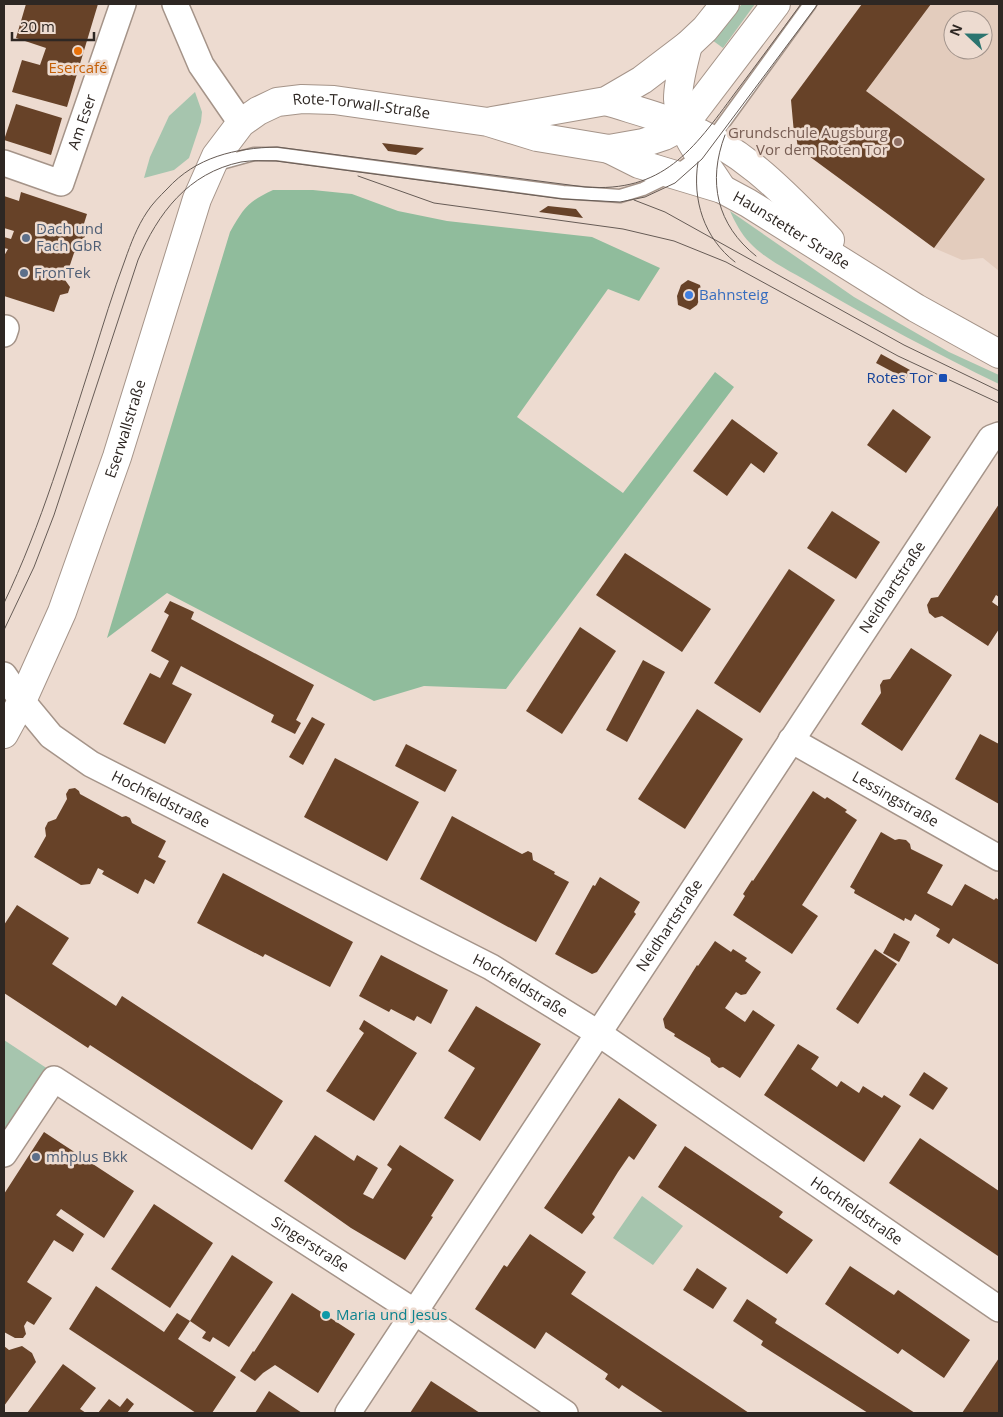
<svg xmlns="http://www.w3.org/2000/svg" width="1003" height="1417" font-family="'Open Sans',sans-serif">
<rect width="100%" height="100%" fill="#eddbd0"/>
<path fill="#e3ccbd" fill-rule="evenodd" d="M862,4H999V271L983,258L962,260L934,248L794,133L791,100ZM953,20H983V50H953Z"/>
<g fill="#a6c5ae">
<path d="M742,4H755L723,48L712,40Z"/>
<path d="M195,92L202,112L201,122L189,158L174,170L144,178L150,157L169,116Z"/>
<path d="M730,211L854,297L949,352L999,375V384C937,354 877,322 817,287C795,273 768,262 750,243C741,234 735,222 730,211Z"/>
<path d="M4,1040L51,1071L4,1139Z"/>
<path d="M642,1196L683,1226L653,1265L613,1238Z"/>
</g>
<path fill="#90bc9c" d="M273,190H313L352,194L398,211L447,221L592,237L660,268L639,301L608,289L517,417L623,493L715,372L734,387L506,689L424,686L374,701L167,593L107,638L230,232C244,208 247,202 273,190Z"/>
<g fill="#674228">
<path d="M26,4H98L67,107L12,92L22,60L40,65L46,48L16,38Z"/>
<path d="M862,4H931L866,91L985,179L934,248L798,148L796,135L794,133L791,100Z"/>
<path d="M16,104L62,118L51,155L4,140Z"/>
<path d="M382,143L424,148L416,155L388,151Z"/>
<path d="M21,192L87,214L82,230L85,236L83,243L79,250L74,253L65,280L70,287L68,293L60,295L54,312L4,296V256L8,249L4,248V237L11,239L14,231L4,228V196L19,201Z"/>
<path d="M548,206L576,209L583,218L539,212Z"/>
<path d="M688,280L700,285L702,293L697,305L690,310L678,305L677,296L681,285Z"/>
<path d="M881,354L910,370L906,379L876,363Z"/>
<path d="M893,409L931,437L906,473L867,445Z"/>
<path d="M732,419L778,453L764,473L751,463L727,496L693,471Z"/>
<path d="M999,504V597L996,595L992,602L999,607V629L988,646L942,616L935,618L929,613L927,605L931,598L938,597Z"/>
<path d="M832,511L880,542L856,579L807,548Z"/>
<path d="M625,553L711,609L682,652L596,595Z"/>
<path d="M789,569L835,600L760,713L714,683Z"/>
<path d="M170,601L194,612L191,619L314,685L296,720L301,723L295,734L271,722L274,715L181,666L172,684L192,694L165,744L123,724L150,673L160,678L169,661L151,651L169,615L164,612Z"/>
<path d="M580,627L616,651L562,734L526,711Z"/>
<path d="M911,648L952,675L902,751L861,724L881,693L880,685L883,680L890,679Z"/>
<path d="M643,660L665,672L627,742L606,730Z"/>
<path d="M697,709L743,739L685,829L638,799Z"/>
<path d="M312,717L325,724L303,765L289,757Z"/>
<path d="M980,734L999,744V804L955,779Z"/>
<path d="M406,744L457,770L445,792L395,766Z"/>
<path d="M335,758L419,802L387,861L304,817Z"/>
<path d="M75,788L79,791L80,794L122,817L126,816L130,818L132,823L166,841L158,857L166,861L154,884L145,879L138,894L102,874L104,871L98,868L90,884L81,885L34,857L46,836L45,828L48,822L56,819L67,799L66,794L69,789Z"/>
<path d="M813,791L825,799L827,797L847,810L845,812L857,820L802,905L818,916L792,954L733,915L745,896L743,894L752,880L753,881Z"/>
<path d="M452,816L522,854L528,851L532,853L533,860L555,872L554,874L569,882L536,942L420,879Z"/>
<path d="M881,832L895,840L899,839L906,840L910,844L911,849L943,865L927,893L952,906L965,884L994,900L996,898L999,900V965L953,938L949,944L936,936L940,929L915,914L911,921L905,918L904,921L854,893L855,890L850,887Z"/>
<path d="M223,873L353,942L330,987L265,954L263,957L197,923Z"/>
<path d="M600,877L640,902L634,912L636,914L597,972L592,974L555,954L593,885L595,886Z"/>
<path d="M17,905L69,938L52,964L116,1006L122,996L283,1101L252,1150L90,1045L88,1048L4,993V925Z"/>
<path d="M894,933L910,942L899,962L883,953Z"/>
<path d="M715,941L731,952L733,949L747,958L745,961L761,972L746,994L741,995L736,992L725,1008L745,1022L753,1010L775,1025L740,1078L723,1067L719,1068L711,1062L710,1058L674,1036L675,1034L665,1028L663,1019L697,965L698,966Z"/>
<path d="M875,949L897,964L858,1024L836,1009Z"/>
<path d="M381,955L448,990L431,1024L417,1016L414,1021L391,1009L389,1012L359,996Z"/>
<path d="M476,1006L541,1044L480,1141L444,1118L475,1068L448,1051Z"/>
<path d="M364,1020L417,1053L374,1121L326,1091L364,1033L359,1029Z"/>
<path d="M798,1044L819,1057L811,1069L837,1087L841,1081L859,1093L863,1086L882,1098L884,1095L901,1106L864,1162L764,1095Z"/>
<path d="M924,1072L948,1088L933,1110L909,1095Z"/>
<path d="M619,1098L657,1125L634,1160L629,1156L618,1172L592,1214L595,1217L582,1234L544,1208Z"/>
<path d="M44,1132L134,1191L104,1238L61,1209L56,1215L84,1234L73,1252L54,1240L27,1282L52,1298L34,1325L27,1321L24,1326L26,1334L23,1338H15L4,1332V1194Z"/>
<path d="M315,1135L354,1161L357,1155L378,1168L363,1194L373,1199L392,1169L387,1165L400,1145L454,1180L431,1216L433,1217L405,1260L351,1228L284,1181Z"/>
<path d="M920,1138L999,1191L998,1256L889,1183Z"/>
<path d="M685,1146L783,1212L779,1217L813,1240L787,1274L658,1187Z"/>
<path d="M154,1204L213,1243L170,1308L111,1269Z"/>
<path d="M530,1234L586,1272L571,1294L749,1413H664L622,1385L619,1389L605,1379L608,1374L546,1332L535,1349L475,1309L504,1265L507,1267Z"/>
<path d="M232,1255L273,1282L229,1347L213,1337L210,1342L202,1338L206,1332L190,1321Z"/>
<path d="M850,1266L894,1295L898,1290L970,1340L944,1378L902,1349L898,1354L825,1304Z"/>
<path d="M697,1268L727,1288L713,1309L683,1290Z"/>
<path d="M96,1286L164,1332L177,1313L190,1321L178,1339L236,1377L212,1413H196L69,1329Z"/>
<path d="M292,1293L355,1334L318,1393L275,1365L263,1373L255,1381L240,1371L253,1351L254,1352Z"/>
<path d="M747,1299L777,1319L775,1323L915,1413H868L761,1345L763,1341L733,1321Z"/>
<path d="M4,1346L9,1350L22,1346L32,1353L36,1362L4,1406Z"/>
<path d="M999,1358V1413H962Z"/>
<path d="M63,1364L96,1388L80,1409L86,1413H27Z"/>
<path d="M431,1381L480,1413H410Z"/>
<path d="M269,1391L302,1413H255Z"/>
<path d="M127,1398L134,1404L127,1413H98L109,1399L120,1407Z"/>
</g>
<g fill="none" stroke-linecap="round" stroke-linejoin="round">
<defs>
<path id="service" d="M214,165L254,154H277L563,192L620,196L643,189L674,174L690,162L712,139L810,4"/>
<g id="minor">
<path d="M175,4L201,65L241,123"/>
<path id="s1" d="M4,163L61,183L123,4"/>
<path d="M4,334L6,328"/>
<path id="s2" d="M4,675L22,701L51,736L91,764L491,967L598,1033L999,1309"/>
<path id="s3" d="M791,740L999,858"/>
<path id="s4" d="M4,1154L54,1079L415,1312L565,1413"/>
<path id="s5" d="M348,1413L991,438L999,435"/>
</g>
<g id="secondary">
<path d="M688,45C684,62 678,81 678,99C679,134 705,161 722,189"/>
<path d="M606,101C631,109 658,116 683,126C745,150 784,193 830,240"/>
<path d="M492,121L606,101L642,80L688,45L705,29L725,4"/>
<path id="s6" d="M609,149L639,164L722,189L748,203L916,308L999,354"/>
<path id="s7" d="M4,734L22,701L62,612L117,457L197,199L216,156L241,123L258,111L277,102L302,99L334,100L488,122L537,137L609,149L643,143L664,136L683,126L776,4"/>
</g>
</defs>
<use href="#service" stroke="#a59489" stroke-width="15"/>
<use href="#minor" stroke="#a59489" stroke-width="28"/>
<use href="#secondary" stroke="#a59489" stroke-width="30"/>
<use href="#service" stroke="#fff" stroke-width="12"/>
<use href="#minor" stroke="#fff" stroke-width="25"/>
<use href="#secondary" stroke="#fff" stroke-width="28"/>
<g stroke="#665b55" stroke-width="1">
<path d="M725,135C707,182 717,225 756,256"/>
<path d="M698,162C692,200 704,238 735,262"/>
<path d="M358,176L434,203L623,229L674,241L726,262L898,356L999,403"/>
<path d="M634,200L665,212L904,345L999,391"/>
<path d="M4,603C42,524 66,440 93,357C103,325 113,292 125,260C131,243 137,227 147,212C152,204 160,196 167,189C196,157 235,148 277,147L585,187C663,193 693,150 735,93C757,64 779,34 801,4"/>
<path d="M4,630L34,567L54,515L138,260C158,213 188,173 241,162C252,160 264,161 276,161L562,199L620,202L645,197L675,183L702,159L818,4"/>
</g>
</g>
<circle fill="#e8710a" stroke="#eddbd0" stroke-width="2" cx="78" cy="51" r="5"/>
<circle fill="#8d6e63" stroke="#eddbd0" stroke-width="2" cx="898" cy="142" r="5"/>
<g fill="#5c6f8a" stroke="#eddbd0" stroke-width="2">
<circle cx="26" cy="238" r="5"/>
<circle cx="24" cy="273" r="5"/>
<circle cx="36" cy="1157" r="5"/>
</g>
<circle fill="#3f7fe0" stroke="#eddbd0" stroke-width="2" cx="689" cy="295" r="5"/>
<rect fill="#1a4fb4" stroke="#eddbd0" stroke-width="2" x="938" y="373" width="10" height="10" rx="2.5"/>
<circle fill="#0f9aa8" stroke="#eddbd0" stroke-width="2" cx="326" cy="1315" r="5"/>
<g text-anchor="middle" stroke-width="5" stroke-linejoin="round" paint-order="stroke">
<g font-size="15" fill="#c56008" stroke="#eddbd0">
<text x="78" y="73">Esercafé</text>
</g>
<g font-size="15" fill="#2e2723" stroke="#eddbd0">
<text dy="5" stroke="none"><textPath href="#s7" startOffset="785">Rote-Torwall-Straße</textPath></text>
<text dy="5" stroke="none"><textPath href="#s1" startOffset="125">Am Eser</textPath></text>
<text dy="5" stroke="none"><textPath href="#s6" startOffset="201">Haunstetter Straße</textPath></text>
<text dy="5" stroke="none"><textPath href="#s7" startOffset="329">Eserwallstraße</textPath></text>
<text dy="5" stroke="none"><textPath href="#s5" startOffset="989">Neidhartstraße</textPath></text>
<text dy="5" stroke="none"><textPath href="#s3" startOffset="120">Lessingstraße</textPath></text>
<text dy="5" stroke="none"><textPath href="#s2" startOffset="204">Hochfeldstraße</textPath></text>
<text dy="5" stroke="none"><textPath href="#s5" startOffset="584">Neidhartstraße</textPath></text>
<text dy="5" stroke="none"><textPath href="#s2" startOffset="609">Hochfeldstraße</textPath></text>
<text dy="5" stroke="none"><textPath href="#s2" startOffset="1014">Hochfeldstraße</textPath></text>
<text dy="5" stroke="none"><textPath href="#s4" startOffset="395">Singerstraße</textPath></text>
</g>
<g font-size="15" fill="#785e54" stroke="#eddbd0" text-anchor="end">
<text x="888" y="138">Grundschule Augsburg<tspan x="888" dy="17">Vor dem Roten Tor</tspan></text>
</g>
<g font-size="15" fill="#4e5e75" stroke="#eddbd0" text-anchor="start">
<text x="36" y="234">Dach und<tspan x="36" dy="17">Fach GbR</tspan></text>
<text x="34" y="278">FronTek</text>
<text x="46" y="1162">mhplus Bkk</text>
</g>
<g font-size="15" fill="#366cbe" stroke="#eddbd0" text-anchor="start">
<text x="699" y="300">Bahnsteig</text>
</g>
<g font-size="15" fill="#164399" stroke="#eddbd0" text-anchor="end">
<text x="933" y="383">Rotes Tor</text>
</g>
<g font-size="15" fill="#0d838f" stroke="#eddbd0" text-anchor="start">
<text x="336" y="1320">Maria und Jesus</text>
</g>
</g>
<rect width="1003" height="1417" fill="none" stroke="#2e2723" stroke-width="10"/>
<g transform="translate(968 35) rotate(292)"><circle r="24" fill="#eddbd0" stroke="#a1938b"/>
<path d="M0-4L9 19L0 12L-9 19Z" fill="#2b746f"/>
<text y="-8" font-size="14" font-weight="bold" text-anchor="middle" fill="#2e2723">N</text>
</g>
<path d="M12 32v8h82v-8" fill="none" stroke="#2e2723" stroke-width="2.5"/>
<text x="20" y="32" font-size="15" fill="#2e2723" stroke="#eddbd0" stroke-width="4" paint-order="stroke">20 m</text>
</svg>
